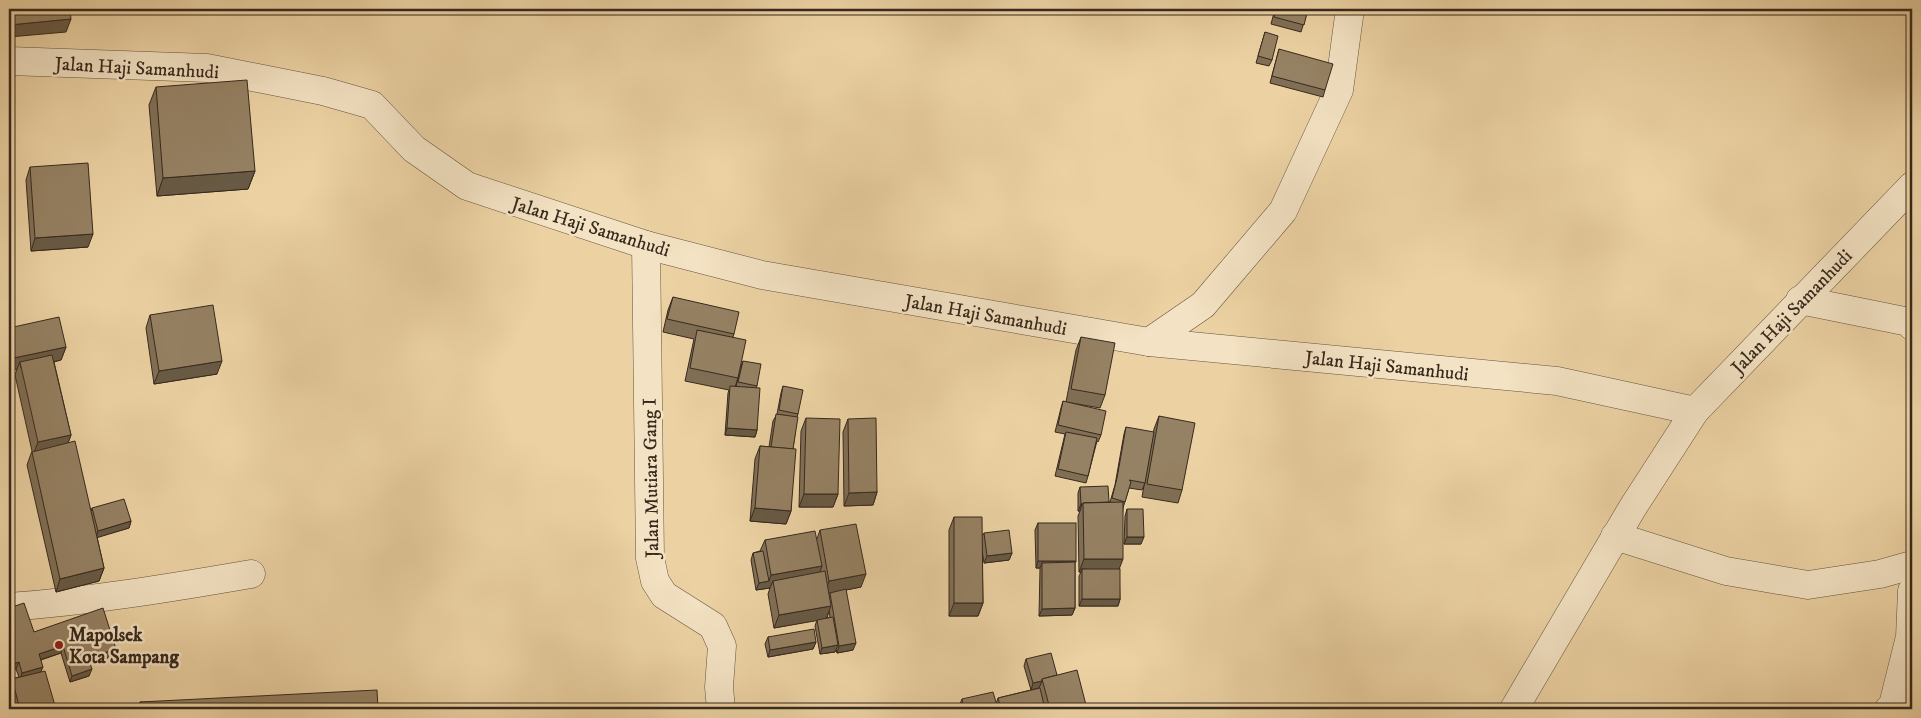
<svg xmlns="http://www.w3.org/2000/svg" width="1921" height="718" font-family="'IM FELL DW Pica',serif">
<rect width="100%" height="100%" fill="#ecd2a3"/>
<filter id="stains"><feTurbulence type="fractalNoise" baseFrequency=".004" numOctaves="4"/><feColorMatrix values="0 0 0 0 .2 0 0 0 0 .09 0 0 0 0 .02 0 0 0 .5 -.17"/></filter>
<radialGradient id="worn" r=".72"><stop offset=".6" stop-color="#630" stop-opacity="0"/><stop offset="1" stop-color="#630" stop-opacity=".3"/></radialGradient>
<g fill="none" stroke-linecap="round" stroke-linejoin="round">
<defs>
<g id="minor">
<path d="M9,61L207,68L323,91L372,105L414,149L467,186L646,245L762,275L1149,342L1557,381L1695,411C1767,336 1839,261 1912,186"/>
<path d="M646,245L650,558L655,581L664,595L713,626L722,646L719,687L721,709"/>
<path d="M1800,300L1909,322L1912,326"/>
<path d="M1149,342L1203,305L1283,211L1339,90L1350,9"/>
<path d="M1615,536L1726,571L1808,585L1880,574L1912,565"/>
<path d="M9,607C90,601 170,588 251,574"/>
<path d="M1514,709L1633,507L1695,411"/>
<path d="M1889,709L1893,705L1910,637L1912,591"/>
</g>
</defs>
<use href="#minor" stroke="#64533f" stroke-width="29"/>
<use href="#minor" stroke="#f3e2c3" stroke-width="28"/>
</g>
<g fill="#806f55" stroke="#37291e" fill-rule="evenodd">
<path d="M1275,9H1308L1301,32L1271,24Z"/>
<path d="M1312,9H1328L1327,13Z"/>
<path d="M1265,32L1272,60L1269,66L1256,63Z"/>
<path d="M1279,49L1325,90L1323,97L1270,83Z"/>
<path d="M156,87L255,171L248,189L157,196L149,105Z"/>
<path d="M30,167L88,247L31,251L26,180Z"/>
<path d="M673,297L734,334L733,337L738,378L735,387H736L740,368L743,361L757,386L756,388L757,430L755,437L725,435L728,393L729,390L685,381L694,339L663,332L668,310Z"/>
<path d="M150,315L217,374L154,384L146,328Z"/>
<path d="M9,328L66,347L61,360L54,362L71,435L68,443L91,511L92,508L131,521L129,528L97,537L104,568L99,581L56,592L27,465L32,451L15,375L17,369Z"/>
<path d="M1081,337L1105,395L1100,408L1066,402L1076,350Z"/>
<path d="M783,386L798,414L797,417L793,449L791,511L786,524L750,521L755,459L760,446L769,447L773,421L777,414L781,393Z"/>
<path d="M1063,401L1101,435L1098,442L1097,441L1088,476L1086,483L1055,476L1065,434L1055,432L1061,408Z"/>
<path d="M1159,416L1182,490L1178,503L1142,497L1154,429Z"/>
<path d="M806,418L838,494L833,507H799L801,431Z"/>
<path d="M848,419L877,492L873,505L844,506L843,432Z"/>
<path d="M1126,427L1145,483L1142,490L1129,488L1123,508L1119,569L1120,599L1118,606H1079V576L1081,572H1079L1078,516L1080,511H1078V493L1080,487L1109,502H1110L1115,485L1124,434Z"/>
<path d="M1127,509L1141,544H1124L1125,516Z"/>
<path d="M954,517L982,536L984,533L1012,553L1009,560L984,563L982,550L983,603L978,616H949V530Z"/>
<path d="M1038,523L1075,564V608L1072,615L1039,616L1040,568H1036L1035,530Z"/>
<path d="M820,530L861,587L846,590L853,650L837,653L836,650L835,652L820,654L815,626L817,620L774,628L768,594L770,588L756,590L751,560L753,553L760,551L765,540L817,539ZM829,611L830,617L827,618Z"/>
<path d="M9,608L34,632L113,656L90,664L89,676L70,682L61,653L41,660V672L56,709H9V688L12,679L19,677L16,669L9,672Z"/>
<path d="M768,637L816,642L813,649L768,657L765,644Z"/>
<path d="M1026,659L1057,675L1087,709H958L962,699L996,704L998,698L1031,690L1024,666Z"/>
<path d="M140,702L378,709H137Z"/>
</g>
<g fill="#685a45" stroke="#37291e">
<path d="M71,19L66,32L9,37V25Z"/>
<path d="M255,171L248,189L157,196L163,178Z"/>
<path d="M93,234L88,247L31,251L35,238Z"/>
<path d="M66,347L61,360L21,368L20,362L17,369L9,371V359Z"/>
<path d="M222,361L217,374L154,384L159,371Z"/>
<path d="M727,428L757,430L755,437L725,435Z"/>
<path d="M71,435L66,448L33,455L38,442Z"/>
<path d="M877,492L873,505L844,506L849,493Z"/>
<path d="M804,494H838L833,507H799Z"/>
<path d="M1081,504H1082L1080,511H1078Z"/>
<path d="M755,508L791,511L786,524L750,521Z"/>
<path d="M131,521L129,528L96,538L98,531Z"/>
<path d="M1127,537H1144L1141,544H1124Z"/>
<path d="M1012,553L1009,560L984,563L987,556Z"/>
<path d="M1084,559H1123L1118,572L1082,569L1081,572H1079Z"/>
<path d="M1038,561H1076L1073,568L1042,563L1040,568H1036Z"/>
<path d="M822,566L817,580L773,581L770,588L756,590L759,583L769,581L771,575Z"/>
<path d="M104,568L99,581L56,592L60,579Z"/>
<path d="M866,574L861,587L825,594L829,581Z"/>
<path d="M1082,599H1120L1118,606H1079Z"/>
<path d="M954,603H983L978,616H949Z"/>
<path d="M831,606L826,619L774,628L779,615Z"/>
<path d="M1075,608L1072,615L1039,616L1042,609Z"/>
<path d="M816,642L813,649L768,657L770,650Z"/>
<path d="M856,643L853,650L837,653L839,646Z"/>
<path d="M838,645L835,652L820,654L822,648Z"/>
<path d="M63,646L61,653L36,661L39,654Z"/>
<path d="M116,649L113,656L85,665L88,658Z"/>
<path d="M19,662L16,669L9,672V665Z"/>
<path d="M43,667L40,674L20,680L22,673Z"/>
<path d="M92,669L89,676L70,682L72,676Z"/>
<path d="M1042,681L1039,688L1031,690L1033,683Z"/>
</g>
<g fill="#958163" stroke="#37291e">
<path d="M9,9H70L71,19L9,25Z"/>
<path d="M1276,9H1308L1304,25L1274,17Z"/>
<path d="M1265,32L1278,36L1272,60L1258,56Z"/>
<path d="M1279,49L1333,64L1325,90L1272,76Z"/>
<path d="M247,80L255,171L163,178L156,87Z"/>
<path d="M88,163L93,234L35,238L30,167Z"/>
<path d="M673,297L739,312L734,334L667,319Z"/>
<path d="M213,305L222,361L159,371L150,315Z"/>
<path d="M59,317L66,347L9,359V328Z"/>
<path d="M697,330L746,340L738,378L690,368Z"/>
<path d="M1081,337L1115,343L1105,395L1071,389Z"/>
<path d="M52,355L71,435L38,442L20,362Z"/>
<path d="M743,361L761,364L757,386L738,382Z"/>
<path d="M730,386L760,388L757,430L727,428Z"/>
<path d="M783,386L803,390L798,414L779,410Z"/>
<path d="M1063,401L1106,411L1101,435L1058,425Z"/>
<path d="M776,414L798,417L793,449L771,447Z"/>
<path d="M1159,416L1195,423L1182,490L1147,484Z"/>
<path d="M806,418L840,419L838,494H804Z"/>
<path d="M876,418L877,492L849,493L848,419Z"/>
<path d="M1126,427L1154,432L1145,483L1129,480L1131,482L1125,502L1112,498L1117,478Z"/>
<path d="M1066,432L1097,438L1088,476L1058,469Z"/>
<path d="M75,441L104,568L60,579L32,452Z"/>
<path d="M760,446L796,449L791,511L755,508Z"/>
<path d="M1108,486L1109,502L1083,503V504H1081L1080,487Z"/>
<path d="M124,499L131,521L98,531L92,508Z"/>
<path d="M1123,502V559H1084L1083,503Z"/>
<path d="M1127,509H1143L1144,537H1127Z"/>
<path d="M954,517H982L983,603H954Z"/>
<rect x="1038" y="523" width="38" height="38"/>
<path d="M856,524L866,574L829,581L820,530Z"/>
<path d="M1009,530L1012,553L987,556L984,533Z"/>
<path d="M815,531L822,566L771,575L765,540Z"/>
<path d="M763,551L769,581L759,583L753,553Z"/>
<path d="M1075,562V608L1042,609V563Z"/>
<rect x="1082" y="569" width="38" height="30"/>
<path d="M825,571L831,606L779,615L773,581Z"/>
<path d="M846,589L856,643L839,646L830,593Z"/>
<path d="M24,603L34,632L103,608L116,649L88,658L92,669L72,676L63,646L39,654L43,667L22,673L19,662L9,665V642L13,641L9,628V608Z"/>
<path d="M833,617L838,645L822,648L817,620Z"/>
<path d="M814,629L816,642L770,650L768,637Z"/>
<path d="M1051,653L1057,675L1042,679V681L1033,683L1026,659Z"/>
<path d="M1077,670L1087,709H1050L1042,679Z"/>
<path d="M45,671L56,709H20L12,679Z"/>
<path d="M1040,688L1045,709H1001L998,698Z"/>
<path d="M377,690L378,709H141L140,702Z"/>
<path d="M993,692L998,709H964L962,699Z"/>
<path d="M9,696L13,709H9Z"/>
<path d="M104,704L105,709H70Z"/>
</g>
<circle fill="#8f2418" stroke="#f3e2c3" stroke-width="2" cx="59" cy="645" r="5"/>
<g text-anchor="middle" stroke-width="5" stroke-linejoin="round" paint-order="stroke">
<g font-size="19" fill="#37291e" stroke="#f3e2c3">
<text transform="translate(137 67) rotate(3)" y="7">Jalan Haji Samanhudi</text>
<text transform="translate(591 226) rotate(17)" y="7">Jalan Haji Samanhudi</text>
<text transform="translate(1791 311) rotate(-46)" y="7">Jalan Haji Samanhudi</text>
<text transform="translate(986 314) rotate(10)" y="7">Jalan Haji Samanhudi</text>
<text transform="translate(1387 365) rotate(6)" y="7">Jalan Haji Samanhudi</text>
<text transform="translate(650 478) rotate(-91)" y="7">Jalan Mutiara Gang I</text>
</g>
<g font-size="19" font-weight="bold" fill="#37291e" stroke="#f3e2c3" text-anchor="start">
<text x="69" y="641">Mapolsek<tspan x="69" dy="22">Kota Sampang</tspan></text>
</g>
</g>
<rect width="1921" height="718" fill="none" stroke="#ecd2a3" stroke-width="30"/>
<rect x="10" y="10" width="1901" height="698" fill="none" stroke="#37291e" stroke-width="2.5"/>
<rect x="15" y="15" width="1891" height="688" fill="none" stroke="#37291e"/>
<rect width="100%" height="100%" filter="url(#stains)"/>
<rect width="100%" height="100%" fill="url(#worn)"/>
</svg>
